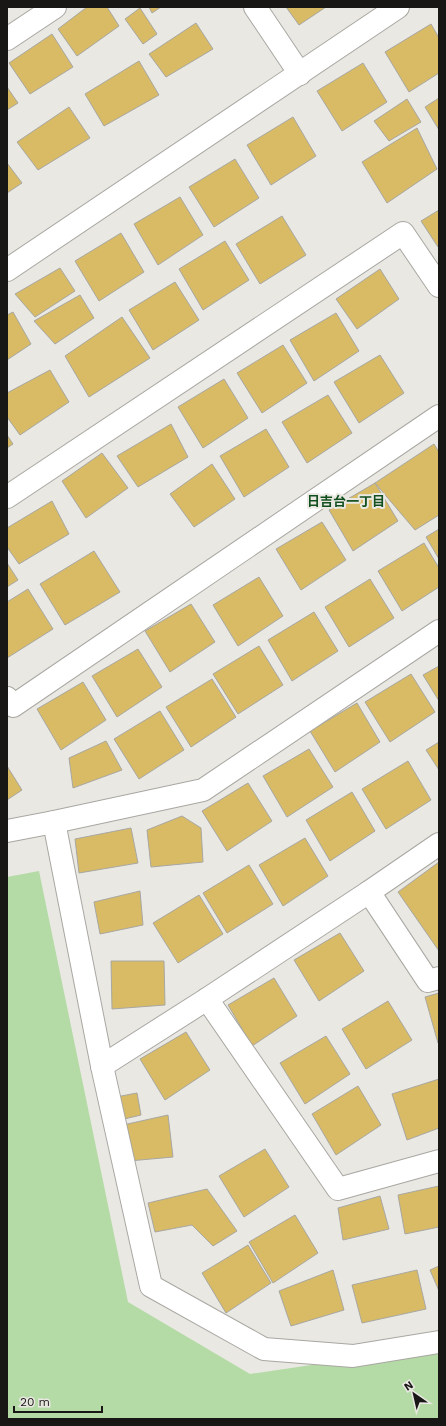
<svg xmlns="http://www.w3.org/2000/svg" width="446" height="1426" font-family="'Work Sans','Noto Sans JP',sans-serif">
<rect width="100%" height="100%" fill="#eae8e3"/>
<path fill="#b4dba6" d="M39,871L128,1302L250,1374L439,1346V1419H7V877Z"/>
<g fill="#d8bb64" stroke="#a8a7a2">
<path d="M87,7H107L119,26L77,56L58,29Z"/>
<path d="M149,7H161L152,13Z"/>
<path d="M286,7H326L299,25Z"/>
<path d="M140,8L157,34L143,44L125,19Z"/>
<path d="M196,23L213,49L166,77L149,54Z"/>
<path d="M431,24L439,38V73L409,92L385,52Z"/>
<path d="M52,34L73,67L30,94L9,63Z"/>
<path d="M139,61L159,95L104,126L85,94Z"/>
<path d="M363,63L387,102L342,131L317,91Z"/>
<path d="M7,87L18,103L7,110Z"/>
<path d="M439,98V130L425,107Z"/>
<path d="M407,99L421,122L389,141L374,121Z"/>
<path d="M69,107L90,138L38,170L17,142Z"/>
<path d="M293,117L316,156L271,185L247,145Z"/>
<path d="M417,128L437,169L387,203L362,162Z"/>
<path d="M235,159L259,198L214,227L189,187Z"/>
<path d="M7,163L22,183L7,193Z"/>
<path d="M180,197L203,235L158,265L134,224Z"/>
<path d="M439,210V246L438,247L421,221Z"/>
<path d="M282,216L306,255L260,284L236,244Z"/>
<path d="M121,233L144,272L99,301L75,261Z"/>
<path d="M225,241L249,280L203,310L179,269Z"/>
<path d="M60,268L75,291L35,317L15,294Z"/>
<path d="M380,269L399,299L357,329L336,299Z"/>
<path d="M175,282L199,320L153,350L129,310Z"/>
<path d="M80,295L94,318L55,344L34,321Z"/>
<path d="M13,312L31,344L7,360V315Z"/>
<path d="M336,313L359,351L314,381L290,340Z"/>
<path d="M122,317L150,358L89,397L65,356Z"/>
<path d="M283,345L307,383L262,413L237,373Z"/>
<path d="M380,355L404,393L359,423L334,382Z"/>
<path d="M50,370L69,402L20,435L7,417V393Z"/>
<path d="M224,379L248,418L203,448L178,407Z"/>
<path d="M328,395L352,433L307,463L282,422Z"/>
<path d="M171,424L188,457L138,487L117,456Z"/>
<path d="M266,429L289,467L244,497L220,456Z"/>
<path d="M7,435L13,444L7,448Z"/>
<path d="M434,444L439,452V515L415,530L375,483Z"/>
<path d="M102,453L128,488L86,518L62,481Z"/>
<path d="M212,464L235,499L194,527L170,494Z"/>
<path d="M375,483L398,521L353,551L329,510Z"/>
<path d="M52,501L69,534L19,564L7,547V528Z"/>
<path d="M322,522L346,560L301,590L276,549Z"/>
<path d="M439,529V559L426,537Z"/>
<path d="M424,543L439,568V587L402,611L378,571Z"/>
<path d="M94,551L120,592L65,625L40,584Z"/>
<path d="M7,563L18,580L7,587Z"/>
<path d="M259,577L283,616L238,646L213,605Z"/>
<path d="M370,579L394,618L349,647L325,607Z"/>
<path d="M28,589L53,629L7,658V602Z"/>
<path d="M191,604L215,642L170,672L145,631Z"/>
<path d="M314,612L338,651L292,681L268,640Z"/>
<path d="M259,646L283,685L238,714L213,674Z"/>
<path d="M138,649L162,687L117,717L92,676Z"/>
<path d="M439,666V701L423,675Z"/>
<path d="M411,674L435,712L390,742L365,702Z"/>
<path d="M212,679L236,717L191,747L166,707Z"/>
<path d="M83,682L106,720L61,750L37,709Z"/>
<path d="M357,703L380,742L335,772L310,731Z"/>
<path d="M160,711L184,750L139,779L114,739Z"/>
<path d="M106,741L122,770L73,788L69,758Z"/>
<path d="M439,742V770L426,750Z"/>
<path d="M309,749L333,787L287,817L263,776Z"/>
<path d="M408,761L431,800L386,829L362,789Z"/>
<path d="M7,766L22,790L7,800Z"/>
<path d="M248,783L272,821L227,851L202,811Z"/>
<path d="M352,792L375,831L330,861L306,820Z"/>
<path d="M182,816L201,828L203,862L151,867L147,830Z"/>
<path d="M131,828L138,863L79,873L75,839Z"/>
<path d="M305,838L328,876L283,906L259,865Z"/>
<path d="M439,862V951L398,892Z"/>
<path d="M249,865L273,904L227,933L203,893Z"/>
<path d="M140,891L143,925L100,934L94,902Z"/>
<path d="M199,895L223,934L178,963L153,923Z"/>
<path d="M340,933L364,971L319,1001L294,960Z"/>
<path d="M111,961H164L165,1005L112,1009Z"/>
<path d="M274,978L297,1016L252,1046L228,1005Z"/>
<path d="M439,993V1043H438L425,997Z"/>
<path d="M388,1001L412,1040L366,1069L342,1029Z"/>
<path d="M186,1032L210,1070L165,1100L140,1059Z"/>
<path d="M326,1036L350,1074L305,1104L280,1063Z"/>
<path d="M439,1079V1128L407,1140L392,1094Z"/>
<path d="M358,1086L381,1125L336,1155L312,1114Z"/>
<path d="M137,1093L141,1115L120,1120L116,1097Z"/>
<path d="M168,1115L173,1157L129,1161L123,1125Z"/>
<path d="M265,1149L289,1187L244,1217L219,1176Z"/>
<path d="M439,1186V1227L405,1234L398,1195Z"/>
<path d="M207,1189L237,1231L213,1246L192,1225L155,1232L148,1203Z"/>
<path d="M380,1196L389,1229L343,1240L338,1208Z"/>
<path d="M295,1215L318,1253L273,1283L249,1242Z"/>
<path d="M248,1245L271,1283L226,1313L202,1273Z"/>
<path d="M439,1266V1291L430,1270Z"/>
<path d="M333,1270L344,1310L291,1326L279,1291Z"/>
<path d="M417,1270L426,1309L362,1323L352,1285Z"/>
</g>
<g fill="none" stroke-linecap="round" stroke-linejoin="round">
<defs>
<g id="minor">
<path d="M255,7L300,74"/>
<path d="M7,39L55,7"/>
<path d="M7,270L398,7"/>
<path d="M7,497L403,233L439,286"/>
<path d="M7,698L13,706L439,416"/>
<path d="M54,822L102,1066L151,1286L264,1349L353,1356L439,1342"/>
<path d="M7,831L54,822L203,790L439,631"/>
<path d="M369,892L439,844"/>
<path d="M207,999L338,1189L439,1161"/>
<path d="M102,1066L207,999L369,892L428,981L439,978"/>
</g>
</defs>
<use href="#minor" stroke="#a9a7a2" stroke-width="24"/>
<use href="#minor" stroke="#fff" stroke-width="22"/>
</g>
<g text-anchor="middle" stroke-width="4" stroke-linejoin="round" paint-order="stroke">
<g font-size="13" font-weight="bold" fill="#124f1e" stroke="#eae8e3">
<text x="346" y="506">日吉台一丁目</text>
</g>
</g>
<rect width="446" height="1426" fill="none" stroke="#181716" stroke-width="16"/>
<g transform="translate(414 1394) rotate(326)" stroke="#eae8e3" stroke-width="3" paint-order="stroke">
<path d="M0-3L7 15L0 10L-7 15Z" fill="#181716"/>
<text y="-6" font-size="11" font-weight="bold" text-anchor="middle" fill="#181716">N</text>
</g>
<path d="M14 1406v6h88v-6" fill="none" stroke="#181716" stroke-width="2"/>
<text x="20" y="1406" font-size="12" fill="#181716" stroke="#eae8e3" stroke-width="3" paint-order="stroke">20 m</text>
</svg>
